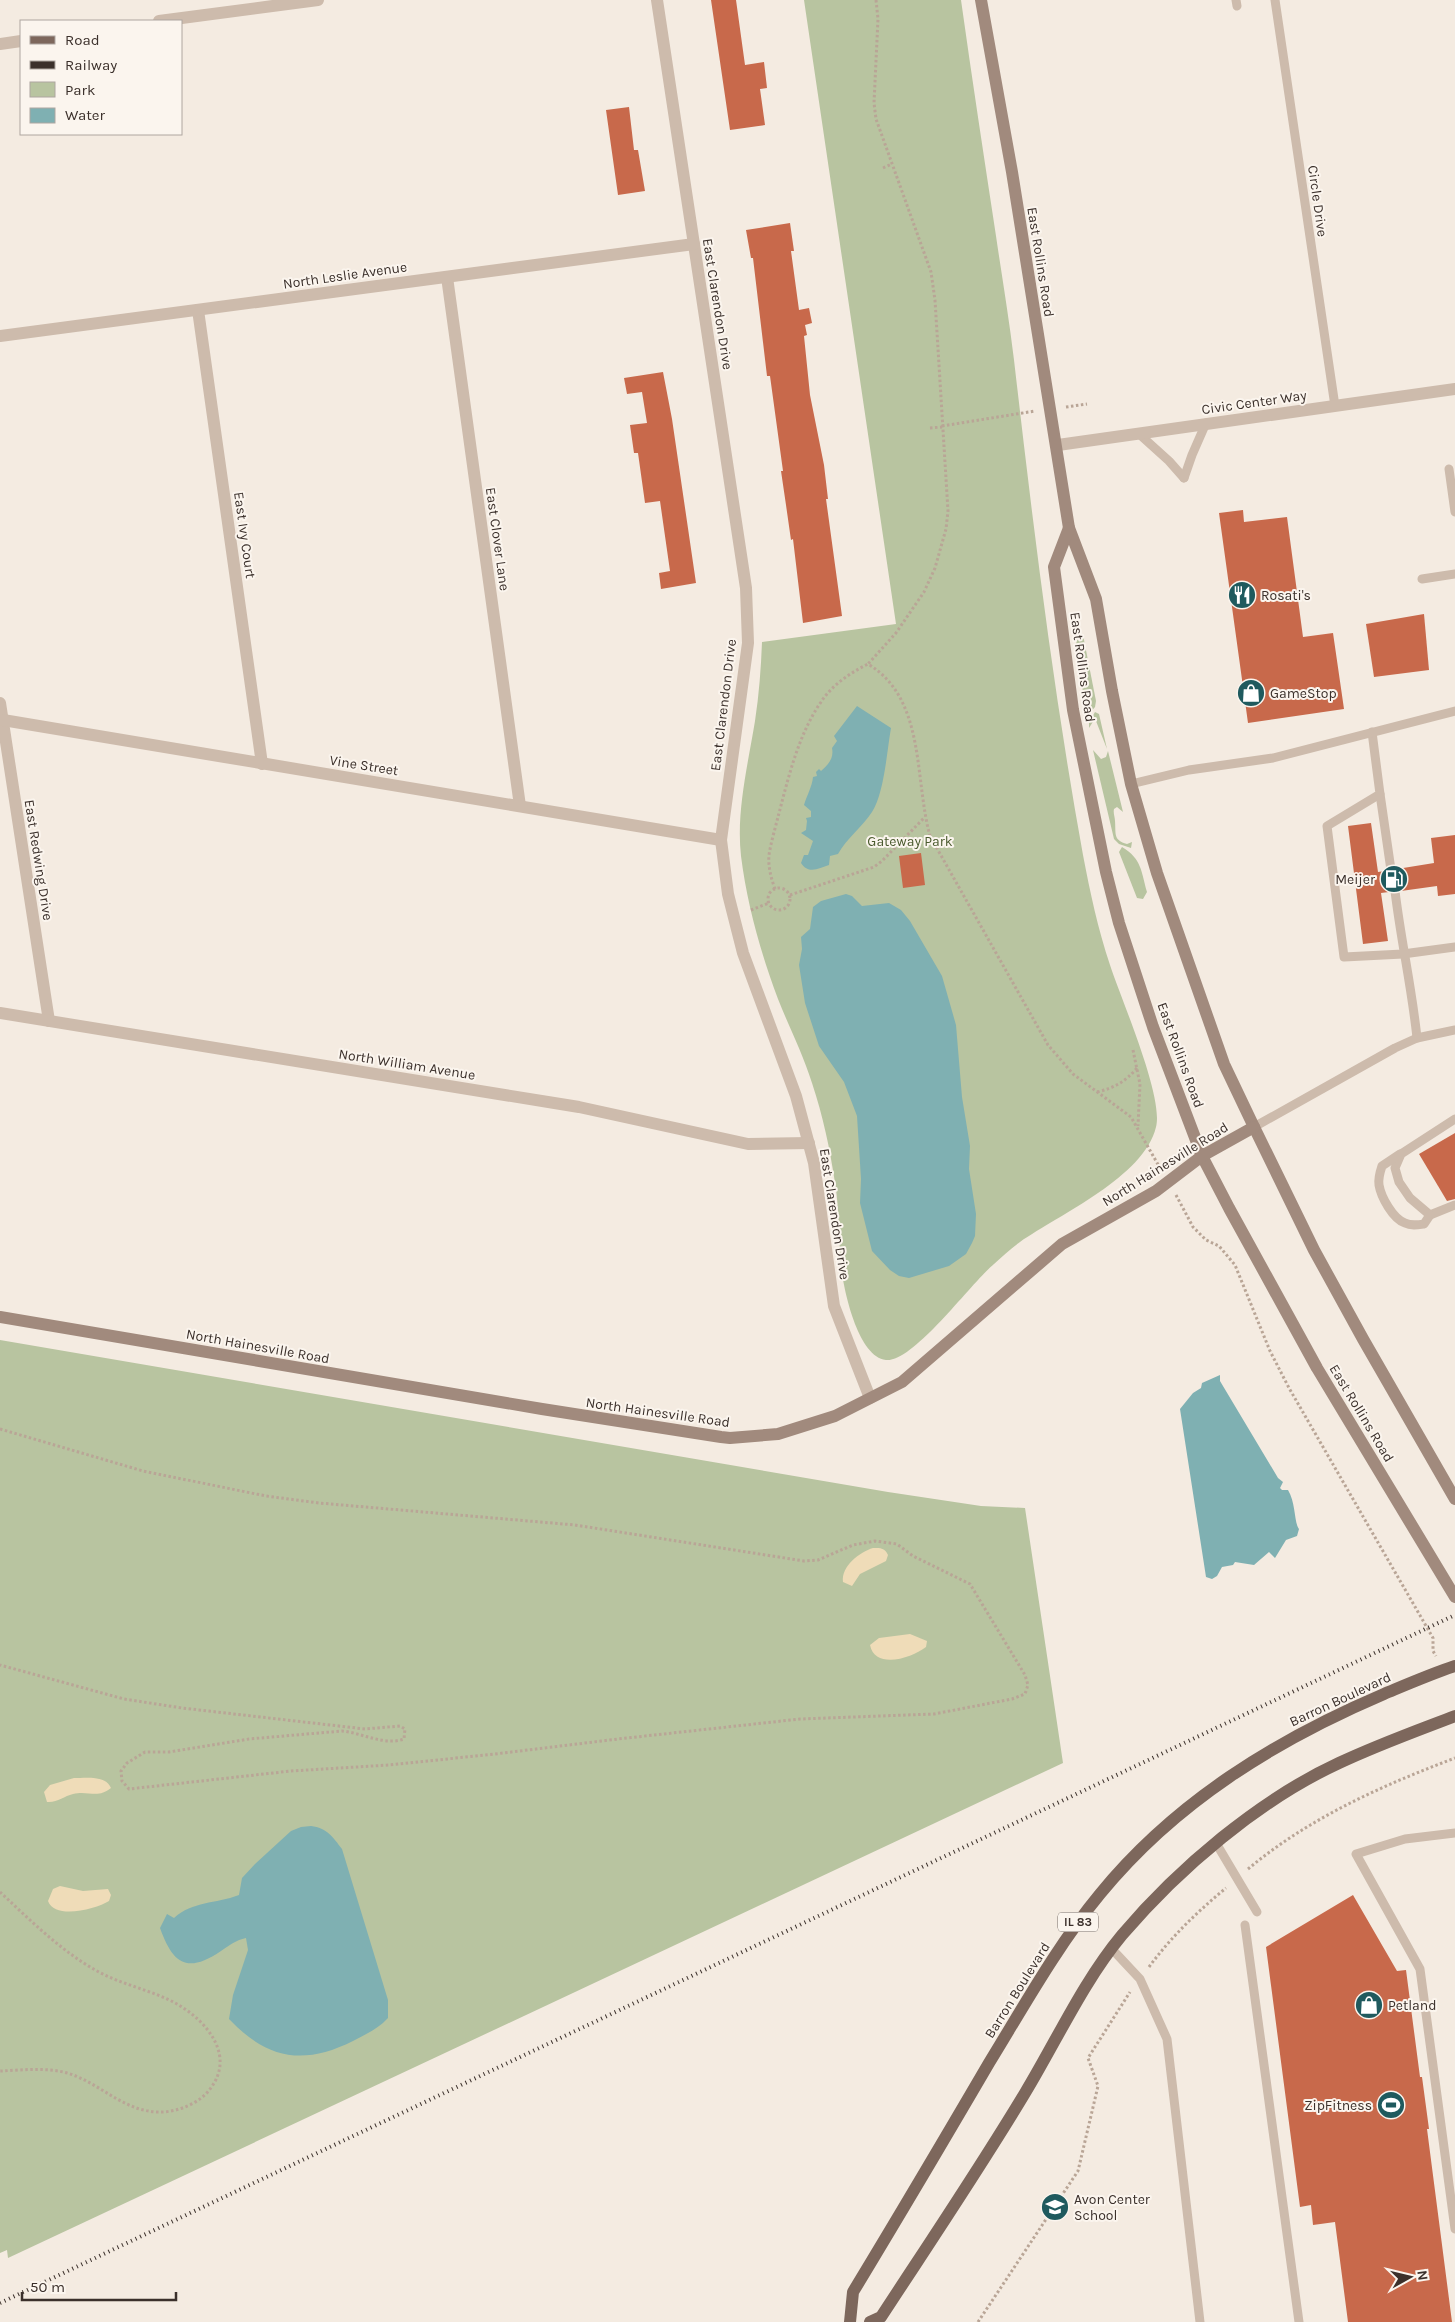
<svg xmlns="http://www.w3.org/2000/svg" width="1455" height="2322" font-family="Karla,sans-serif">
<rect width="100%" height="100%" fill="#f4ebe1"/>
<g fill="#b8c4a0">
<path d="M804,0H961C972,79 984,157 996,236C1002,277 1009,318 1014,360C1033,525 1053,690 1083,855C1090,892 1098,929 1110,965C1121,999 1164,1097 1156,1127C1144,1177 1060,1214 1020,1242C1011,1248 1003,1256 994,1264C971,1283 913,1363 886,1360C859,1357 845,1295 842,1273C838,1243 840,1213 835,1183C830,1149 823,1116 812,1083C803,1054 789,1027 778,999C761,954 747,904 741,856C736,812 748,764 755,721C759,695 761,668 762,642L896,624Z"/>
<path d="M1083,635L1096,701L1095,707L1088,715L1086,713L1076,644L1078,637Z"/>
<path d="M1095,712L1099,714L1107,749L1096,721L1094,720L1089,728V723Z"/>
<path d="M1093,750L1101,759L1106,757L1108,751L1123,812L1117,807L1114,809C1113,813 1115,817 1115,821C1116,834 1113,840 1127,844L1132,842L1131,848L1119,844L1114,839Z"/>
<path d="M1122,847C1142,859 1141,871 1147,892L1143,899L1137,898L1119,852Z"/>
<path d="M0,1340L888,1492L981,1506L1025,1508L1063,1763L8,2258L7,2250L0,2253Z"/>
</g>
<g fill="#efdcb8">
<path d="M873,1548C881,1548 885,1548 888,1555L886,1561L860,1574L852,1586L843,1582C841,1566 860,1552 873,1548Z"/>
<path d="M910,1634L927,1641L926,1647C912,1658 875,1670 870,1645L879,1638Z"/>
<path d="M74,1778C86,1778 106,1775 111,1788C98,1799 88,1790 73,1794C64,1796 57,1803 47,1802L44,1792L50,1785Z"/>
<path d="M60,1886L83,1891L108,1889L111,1895L109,1901C96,1909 55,1920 48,1901L53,1889Z"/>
</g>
<g fill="#7fb0b2">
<path d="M857,706L891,728C887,751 884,794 872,812C862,827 847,838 838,854L830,856L829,865C819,868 809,875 801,863L804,855H808L813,841L801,833L806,830L807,821L806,818L811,817V811L804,805C807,795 812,787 813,777L817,776L816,772L819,769L821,771C829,764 834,758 832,748L837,741L834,736Z"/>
<path d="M846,894L852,896L862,906L889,903L901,910L910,921L942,976L956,1025L962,1097L970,1146L969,1169L976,1214L975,1236L972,1243L966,1254L949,1266L909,1278L899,1276L890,1270L872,1251L860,1203L861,1179L857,1116L844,1082L819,1046L805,1003L799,965L802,949L801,937L810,929L813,907L821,901Z"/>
<path d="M1220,1375V1381L1278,1478L1283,1482L1280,1488L1282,1490H1288C1296,1503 1294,1523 1299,1529L1297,1536L1286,1540L1275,1558L1269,1552L1254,1565L1235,1562L1233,1565L1222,1567L1217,1576L1212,1579L1206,1577L1180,1409L1193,1393L1201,1388L1202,1383Z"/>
<path d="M311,1826C327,1828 333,1837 342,1849L388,2000V2018C378,2029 366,2034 353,2041C303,2066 267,2059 229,2019L233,1995L248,1950L246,1938C236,1940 230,1945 221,1951C187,1974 173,1964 160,1928L167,1914L174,1918C193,1901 215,1904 239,1895L242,1878L255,1864L291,1831L301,1827Z"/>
</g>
<g fill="#c8694b">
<path d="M711,0H736L745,65L764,62L767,88L760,89L765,125L730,130Z"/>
<path d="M629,107L634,150H638L645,191L618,195L606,110Z"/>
<path d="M790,223L794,251H791L799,310L809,308L812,323L805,325L807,335L804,336L810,395L824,465L828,499H826L842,616L803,623L793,539L791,540L786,505L781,471H783L770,376H767L753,258H751L746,230Z"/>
<path d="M663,372L672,419L696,583L661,589L659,573L670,571L660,501L645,503L638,453H634L630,425L647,423L642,392L627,394L624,378Z"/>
<path d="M1243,510L1244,522L1287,517L1303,637L1333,633L1344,709L1248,723L1219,513Z"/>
<path d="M1424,614L1429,670L1374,677L1366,624Z"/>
<path d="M1371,823L1378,872L1385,871L1389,876L1395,875L1397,869L1434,863L1431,838L1455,835V894L1438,896L1437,886L1401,891L1398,885L1392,886L1389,892L1381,893L1388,941L1363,944L1348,826Z"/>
<path d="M921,853L925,885L903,888L899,856Z"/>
<path d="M1455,1133V1199L1447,1201L1419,1154Z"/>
<path d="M1353,1895L1397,1971L1406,1970L1420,2077H1422L1429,2129H1427L1452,2322H1348L1335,2222L1313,2225L1311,2205L1300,2207L1266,1947Z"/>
</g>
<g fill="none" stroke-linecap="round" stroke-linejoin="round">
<g stroke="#b9a596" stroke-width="3" stroke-dasharray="2.5 2.5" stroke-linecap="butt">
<path d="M876,0L878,19L874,103L876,119L931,272L935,300L948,511L946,529L935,568L924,592L896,633L868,664C926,699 914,778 930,836L1048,1045L1073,1074L1131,1117L1160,1168"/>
<path d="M883,168L892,164"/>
<path d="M1066,407L1087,404"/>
<path d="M942,426L1035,411"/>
<path d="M930,428L942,427"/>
<circle cx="779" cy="899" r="11"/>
<path d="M775,889C771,878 768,866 769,855C771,842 775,829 778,817C788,779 798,735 821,702C832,685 850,673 868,664"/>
<path d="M790,895L874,867L882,861L924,818"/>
<path d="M751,910L769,903"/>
<path d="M1133,1050L1140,1084L1138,1126"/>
<path d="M1097,1092C1114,1088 1125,1082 1137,1068"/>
<path d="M1176,1195L1193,1227L1206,1240L1219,1246L1235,1265L1270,1351L1289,1388L1433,1638V1651L1436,1656"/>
<path d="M0,1429L143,1471L266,1496L319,1503L575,1525L804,1561L818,1560L853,1545L875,1541L897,1544L913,1556L970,1584L1025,1675L1028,1685L1025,1694L1012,1699L934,1714L800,1719L618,1739L495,1754L389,1765L291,1771L129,1789L122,1781L121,1771L127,1763L145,1752H169L249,1739L342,1731C362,1733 385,1746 404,1739L405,1729L400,1726L365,1729L182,1708L124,1699L0,1665"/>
<path d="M1248,1869C1309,1818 1381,1786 1455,1758"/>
<path d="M0,1892C30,1920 61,1951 97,1971C122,1985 152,1990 177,2004C207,2021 236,2056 210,2089C200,2103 178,2112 160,2112C127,2112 106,2089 78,2077C55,2066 25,2070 0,2071"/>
<path d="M1149,1967C1171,1937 1197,1912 1226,1888"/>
<path d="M978,2322L1078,2171L1098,2086L1088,2058L1130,1992"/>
</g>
<g stroke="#cdbbac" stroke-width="9">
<path d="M1236,0L1237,6"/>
<path d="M1275,0L1335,406"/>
<path d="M1138,433L1169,461L1184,478"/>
<path d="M1449,469L1455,512"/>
<path d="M1184,478L1192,455L1206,423"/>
<path d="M1422,579L1455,574"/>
<path d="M1372,732L1380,794L1327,826L1344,957L1403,954L1455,947"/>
<path d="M1131,784L1189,770L1273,758L1455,711"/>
<path d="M1380,794L1391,870"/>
<path d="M1395,891C1401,941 1412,989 1417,1038"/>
<path d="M1455,1119L1401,1154L1395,1168L1399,1182L1410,1198L1430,1215L1455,1205"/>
<path d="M1254,1127L1395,1048L1417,1038L1455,1030"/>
<path d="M1400,1154L1382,1166C1380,1172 1378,1179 1379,1185C1381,1197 1393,1219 1405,1223C1411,1226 1417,1225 1424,1224L1430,1215"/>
<path d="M1455,1833L1405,1839L1356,1854L1420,1969L1455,2229"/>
<path d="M1216,1843L1257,1912"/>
<path d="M1245,1925L1299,2322"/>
<path d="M1111,1948L1140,1979L1167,2039L1200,2322"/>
</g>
<g stroke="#cdbbac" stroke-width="12">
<path d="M657,0L746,588L748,643L721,840L728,894L743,953L796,1096L814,1163L834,1306L870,1398"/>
<path d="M159,21L318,0"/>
<path d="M0,44L21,41"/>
<path d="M447,277L520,806"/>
<path d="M198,310L262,764"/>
<path d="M0,336L694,244"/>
<path d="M1058,445L1455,389"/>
<path d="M0,703L49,1021"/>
<path d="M3,720L721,840"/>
<path d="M0,1013L579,1107L748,1144L809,1143"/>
</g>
<g stroke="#a18a7d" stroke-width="12">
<path d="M981,0L1012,172L1069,528L1096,599L1112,691L1131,784L1157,873L1224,1064L1254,1127L1314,1250L1363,1339L1455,1499"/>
<path d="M1069,528L1054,567L1073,710L1106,872L1119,923L1153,1027L1202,1156L1229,1208L1317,1368L1455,1597"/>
<path d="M0,1317L542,1409L721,1437L730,1438L778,1434L835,1416L902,1382L1062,1244L1156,1191L1202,1156L1254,1127"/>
</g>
<g stroke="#7d675c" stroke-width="12">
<path d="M850,2322L853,2292C899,2216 944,2140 989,2063C1024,2006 1057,1946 1100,1894C1175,1802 1276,1740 1384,1694C1408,1684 1431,1674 1455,1666"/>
<path d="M870,2322L881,2317C930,2242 980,2168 1025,2093C1057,2040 1083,1982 1122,1935C1179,1868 1259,1800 1339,1763C1377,1745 1416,1731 1455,1716"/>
</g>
<path stroke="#3b302b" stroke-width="4" stroke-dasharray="1 4" stroke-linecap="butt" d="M0,2303L1455,1615"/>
</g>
<defs>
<symbol id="restaurant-disc" viewBox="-11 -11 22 22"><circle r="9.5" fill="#1f5a5e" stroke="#fbf5ee"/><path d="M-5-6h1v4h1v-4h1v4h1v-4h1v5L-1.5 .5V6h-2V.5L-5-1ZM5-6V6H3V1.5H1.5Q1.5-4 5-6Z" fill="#fff"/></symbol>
<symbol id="shop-disc" viewBox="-11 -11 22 22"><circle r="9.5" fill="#1f5a5e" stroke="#fbf5ee"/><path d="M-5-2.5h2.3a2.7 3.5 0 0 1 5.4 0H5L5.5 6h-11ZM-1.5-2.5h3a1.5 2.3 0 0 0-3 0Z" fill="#fff"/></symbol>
<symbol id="fuel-disc" viewBox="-11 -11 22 22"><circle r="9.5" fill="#1f5a5e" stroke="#fbf5ee"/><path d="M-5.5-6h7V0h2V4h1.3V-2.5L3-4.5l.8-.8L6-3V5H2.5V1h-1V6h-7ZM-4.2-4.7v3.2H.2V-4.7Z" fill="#fff"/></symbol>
<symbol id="stadium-disc" viewBox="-11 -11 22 22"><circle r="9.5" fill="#1f5a5e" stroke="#fbf5ee"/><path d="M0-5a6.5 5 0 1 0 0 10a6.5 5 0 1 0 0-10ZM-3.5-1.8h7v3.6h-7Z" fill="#fff"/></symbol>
<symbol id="school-disc" viewBox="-11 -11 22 22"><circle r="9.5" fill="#1f5a5e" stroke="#fbf5ee"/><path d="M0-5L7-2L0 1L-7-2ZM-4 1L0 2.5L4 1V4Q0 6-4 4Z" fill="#fff"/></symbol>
</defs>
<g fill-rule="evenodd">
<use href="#restaurant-disc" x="1226" y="579" width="32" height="32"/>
<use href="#shop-disc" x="1235" y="677" width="32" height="32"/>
<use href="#fuel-disc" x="1378" y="863" width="32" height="32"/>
<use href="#shop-disc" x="1353" y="1989" width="32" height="32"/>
<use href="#stadium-disc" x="1375" y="2089" width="32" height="32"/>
<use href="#school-disc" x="1039" y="2191" width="32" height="32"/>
</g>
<g text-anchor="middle" stroke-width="4" stroke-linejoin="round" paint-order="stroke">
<rect fill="#fbf5ee" stroke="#756b66" stroke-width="1" x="1058" y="1912.5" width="40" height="19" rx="4"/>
<g font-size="12" font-weight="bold" fill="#3b302b">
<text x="1078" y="1926">IL 83</text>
</g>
<g font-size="14" fill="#3b302b" stroke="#fbf5ee">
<text transform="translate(1318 201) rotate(82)" y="5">Circle Drive</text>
<text transform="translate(1041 262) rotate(81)" y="5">East Rollins Road</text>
<text transform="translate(345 275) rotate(-8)" y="5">North Leslie Avenue</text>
<text transform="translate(718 304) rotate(81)" y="5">East Clarendon Drive</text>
<text transform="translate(1254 402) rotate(-8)" y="5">Civic Center Way</text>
<text transform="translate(245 535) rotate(82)" y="5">East Ivy Court</text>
<text transform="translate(498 539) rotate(82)" y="5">East Clover Lane</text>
<text transform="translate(1083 667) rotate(82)" y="5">East Rollins Road</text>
<text transform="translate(723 705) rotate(-83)" y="5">East Clarendon Drive</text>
<text transform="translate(364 765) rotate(9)" y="5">Vine Street</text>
<text transform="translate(39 860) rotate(81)" y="5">East Redwing Drive</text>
<text transform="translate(1181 1055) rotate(70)" y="5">East Rollins Road</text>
<text transform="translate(407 1064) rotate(9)" y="5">North William Avenue</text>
<text transform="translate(1165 1164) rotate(-32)" y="5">North Hainesville Road</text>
<text transform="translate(835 1214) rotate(81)" y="5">East Clarendon Drive</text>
<text transform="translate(258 1346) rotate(10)" y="5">North Hainesville Road</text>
<text transform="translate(658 1412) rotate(8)" y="5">North Hainesville Road</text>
<text transform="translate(1362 1413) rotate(59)" y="5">East Rollins Road</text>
<text transform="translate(1340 1699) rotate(-25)" y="5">Barron Boulevard</text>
<text transform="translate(1017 1990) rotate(-58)" y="5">Barron Boulevard</text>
</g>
<g font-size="14" fill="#3b302b" stroke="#fbf5ee" text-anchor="start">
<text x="1261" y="600">Rosati's</text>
<text x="1270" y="698">GameStop</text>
<text x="1375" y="884" text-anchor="end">Meijer</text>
<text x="1388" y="2010">Petland</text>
<text x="1372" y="2110" text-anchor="end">ZipFitness</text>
<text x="1074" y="2204">Avon Center<tspan x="1074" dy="16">School</tspan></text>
</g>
<g font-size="14" fill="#4a5a2e" stroke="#fbf5ee">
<text x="910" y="846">Gateway Park</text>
</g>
</g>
<rect x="20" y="20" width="162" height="115" fill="#fbf5ee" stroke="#aea6a0"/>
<rect x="30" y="36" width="25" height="8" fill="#7d675c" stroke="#aea6a0"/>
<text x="65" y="45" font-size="15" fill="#3b302b">Road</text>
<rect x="30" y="61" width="25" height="8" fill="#3b302b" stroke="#aea6a0"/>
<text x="65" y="70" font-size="15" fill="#3b302b">Railway</text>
<rect x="30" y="82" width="25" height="15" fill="#b8c4a0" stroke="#aea6a0"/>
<text x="65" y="95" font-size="15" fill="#3b302b">Park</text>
<rect x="30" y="108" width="25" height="15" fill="#7fb0b2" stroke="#aea6a0"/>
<text x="65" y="120" font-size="15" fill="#3b302b">Water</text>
<g transform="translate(1410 2277) rotate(82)" stroke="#fbf5ee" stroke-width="4" paint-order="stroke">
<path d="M0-4L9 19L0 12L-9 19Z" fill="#3b302b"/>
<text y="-8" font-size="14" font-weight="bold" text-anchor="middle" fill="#3b302b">N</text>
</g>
<path d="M22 2292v8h154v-8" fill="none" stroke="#3b302b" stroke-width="2.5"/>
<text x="30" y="2292" font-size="15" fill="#3b302b" stroke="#fbf5ee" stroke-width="4" paint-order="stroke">50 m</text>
</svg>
